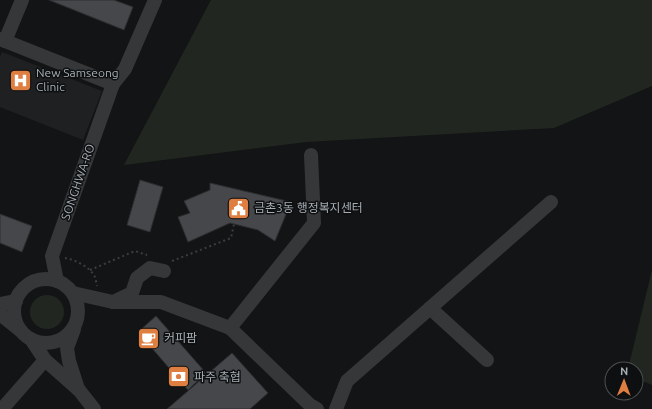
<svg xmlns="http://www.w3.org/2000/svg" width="652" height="409" font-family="Ubuntu,'Noto Sans KR',sans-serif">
<rect width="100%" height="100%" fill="#131415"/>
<path fill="#1f2021" d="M2,52L102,91L83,140L0,107V57Z"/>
<g fill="#212720">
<path d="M211,0H652V86L554,128L306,142L124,165Z"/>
<path d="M652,270V385L636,378V369H628Z"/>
<circle cx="47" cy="312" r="17"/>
</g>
<g fill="#45474a" stroke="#2d2e30">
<path d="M49,0H114L133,7L124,30Z"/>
<path d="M140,180L163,187L150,232L127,225Z"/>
<path d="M210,183L291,202L275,241L258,230L230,223L188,242L178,217L190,213L184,201L210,190Z"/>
<path d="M0,214L32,226L22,252L0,243Z"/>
<path d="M156,316L206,373L188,390L138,332Z"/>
<path d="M232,353L268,393L250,409H167Z"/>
</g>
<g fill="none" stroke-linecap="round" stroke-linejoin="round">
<g stroke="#3b3e40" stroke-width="2" stroke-dasharray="2 3" stroke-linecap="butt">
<path d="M65,258C76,260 90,267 95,277C96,279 96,283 97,286"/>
<path d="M172,261L231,238L234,224"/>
<path d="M90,270L135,251L147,255"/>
</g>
<g stroke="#353739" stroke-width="14">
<path d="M0,39L113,84L125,69L155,0"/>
<path d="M5,41L22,0"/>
<circle cx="46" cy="311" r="32"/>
<path d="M57,281L52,256L113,84"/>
<path d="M73,293L113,302L132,293L137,278L150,268L164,271"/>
<path d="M113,302H161L230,328L310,405L317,409"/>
<path d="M0,304L16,301"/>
<path d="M430,308L487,360"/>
<path d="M0,314L20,330"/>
<path d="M230,328L314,223L311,155"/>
<path d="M74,329L67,348L69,361L78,389"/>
<path d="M31,339L45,360L79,390L94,409"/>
<path d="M2,409L45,360"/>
<path d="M336,409L347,381L551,202"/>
</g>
</g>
<defs>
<symbol id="hospital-square" viewBox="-11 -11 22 22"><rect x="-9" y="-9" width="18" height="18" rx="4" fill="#de7e41" stroke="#0e0f10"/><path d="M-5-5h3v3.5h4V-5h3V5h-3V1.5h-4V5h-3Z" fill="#fff"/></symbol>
<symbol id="civic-square" viewBox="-11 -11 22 22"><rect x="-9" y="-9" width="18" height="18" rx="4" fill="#de7e41" stroke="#0e0f10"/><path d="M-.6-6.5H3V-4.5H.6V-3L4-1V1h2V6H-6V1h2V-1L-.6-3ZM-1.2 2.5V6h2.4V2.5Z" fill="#fff"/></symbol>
<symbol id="cafe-square" viewBox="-11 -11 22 22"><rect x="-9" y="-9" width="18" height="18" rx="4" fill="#de7e41" stroke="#0e0f10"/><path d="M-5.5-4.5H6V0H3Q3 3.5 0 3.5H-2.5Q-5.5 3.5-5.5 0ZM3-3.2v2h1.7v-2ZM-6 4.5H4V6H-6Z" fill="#fff"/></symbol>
<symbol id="bank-square" viewBox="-11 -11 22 22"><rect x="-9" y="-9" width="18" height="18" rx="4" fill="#de7e41" stroke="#0e0f10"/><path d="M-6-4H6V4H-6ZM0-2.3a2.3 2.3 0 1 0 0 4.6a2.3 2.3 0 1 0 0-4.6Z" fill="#fff"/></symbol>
</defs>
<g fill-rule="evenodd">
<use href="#hospital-square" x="8" y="68" width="25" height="25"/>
<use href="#civic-square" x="226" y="196" width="25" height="25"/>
<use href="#cafe-square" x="136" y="326" width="25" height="25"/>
<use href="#bank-square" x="166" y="364" width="25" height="25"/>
</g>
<g text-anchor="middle" stroke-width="3" stroke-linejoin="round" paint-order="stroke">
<g font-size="12" fill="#a6aeb4" stroke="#0e0f10" text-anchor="start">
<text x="36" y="77">New Samseong<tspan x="36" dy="14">Clinic</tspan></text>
<text x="254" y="212">금촌3동 행정복지센터</text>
<text x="164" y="342">커피팜</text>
<text x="194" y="381">파주 축협</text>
</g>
<g font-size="12" fill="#a6aeb4" stroke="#0e0f10">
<text transform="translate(78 182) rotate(-71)" y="4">SONGHWA-RO</text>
</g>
</g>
<g transform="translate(624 381) rotate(1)"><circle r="19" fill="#0e0f10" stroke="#4b4f52"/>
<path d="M0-3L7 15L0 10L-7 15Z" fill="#de7e41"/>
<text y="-6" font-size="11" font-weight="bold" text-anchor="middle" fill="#a6aeb4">N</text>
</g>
</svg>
